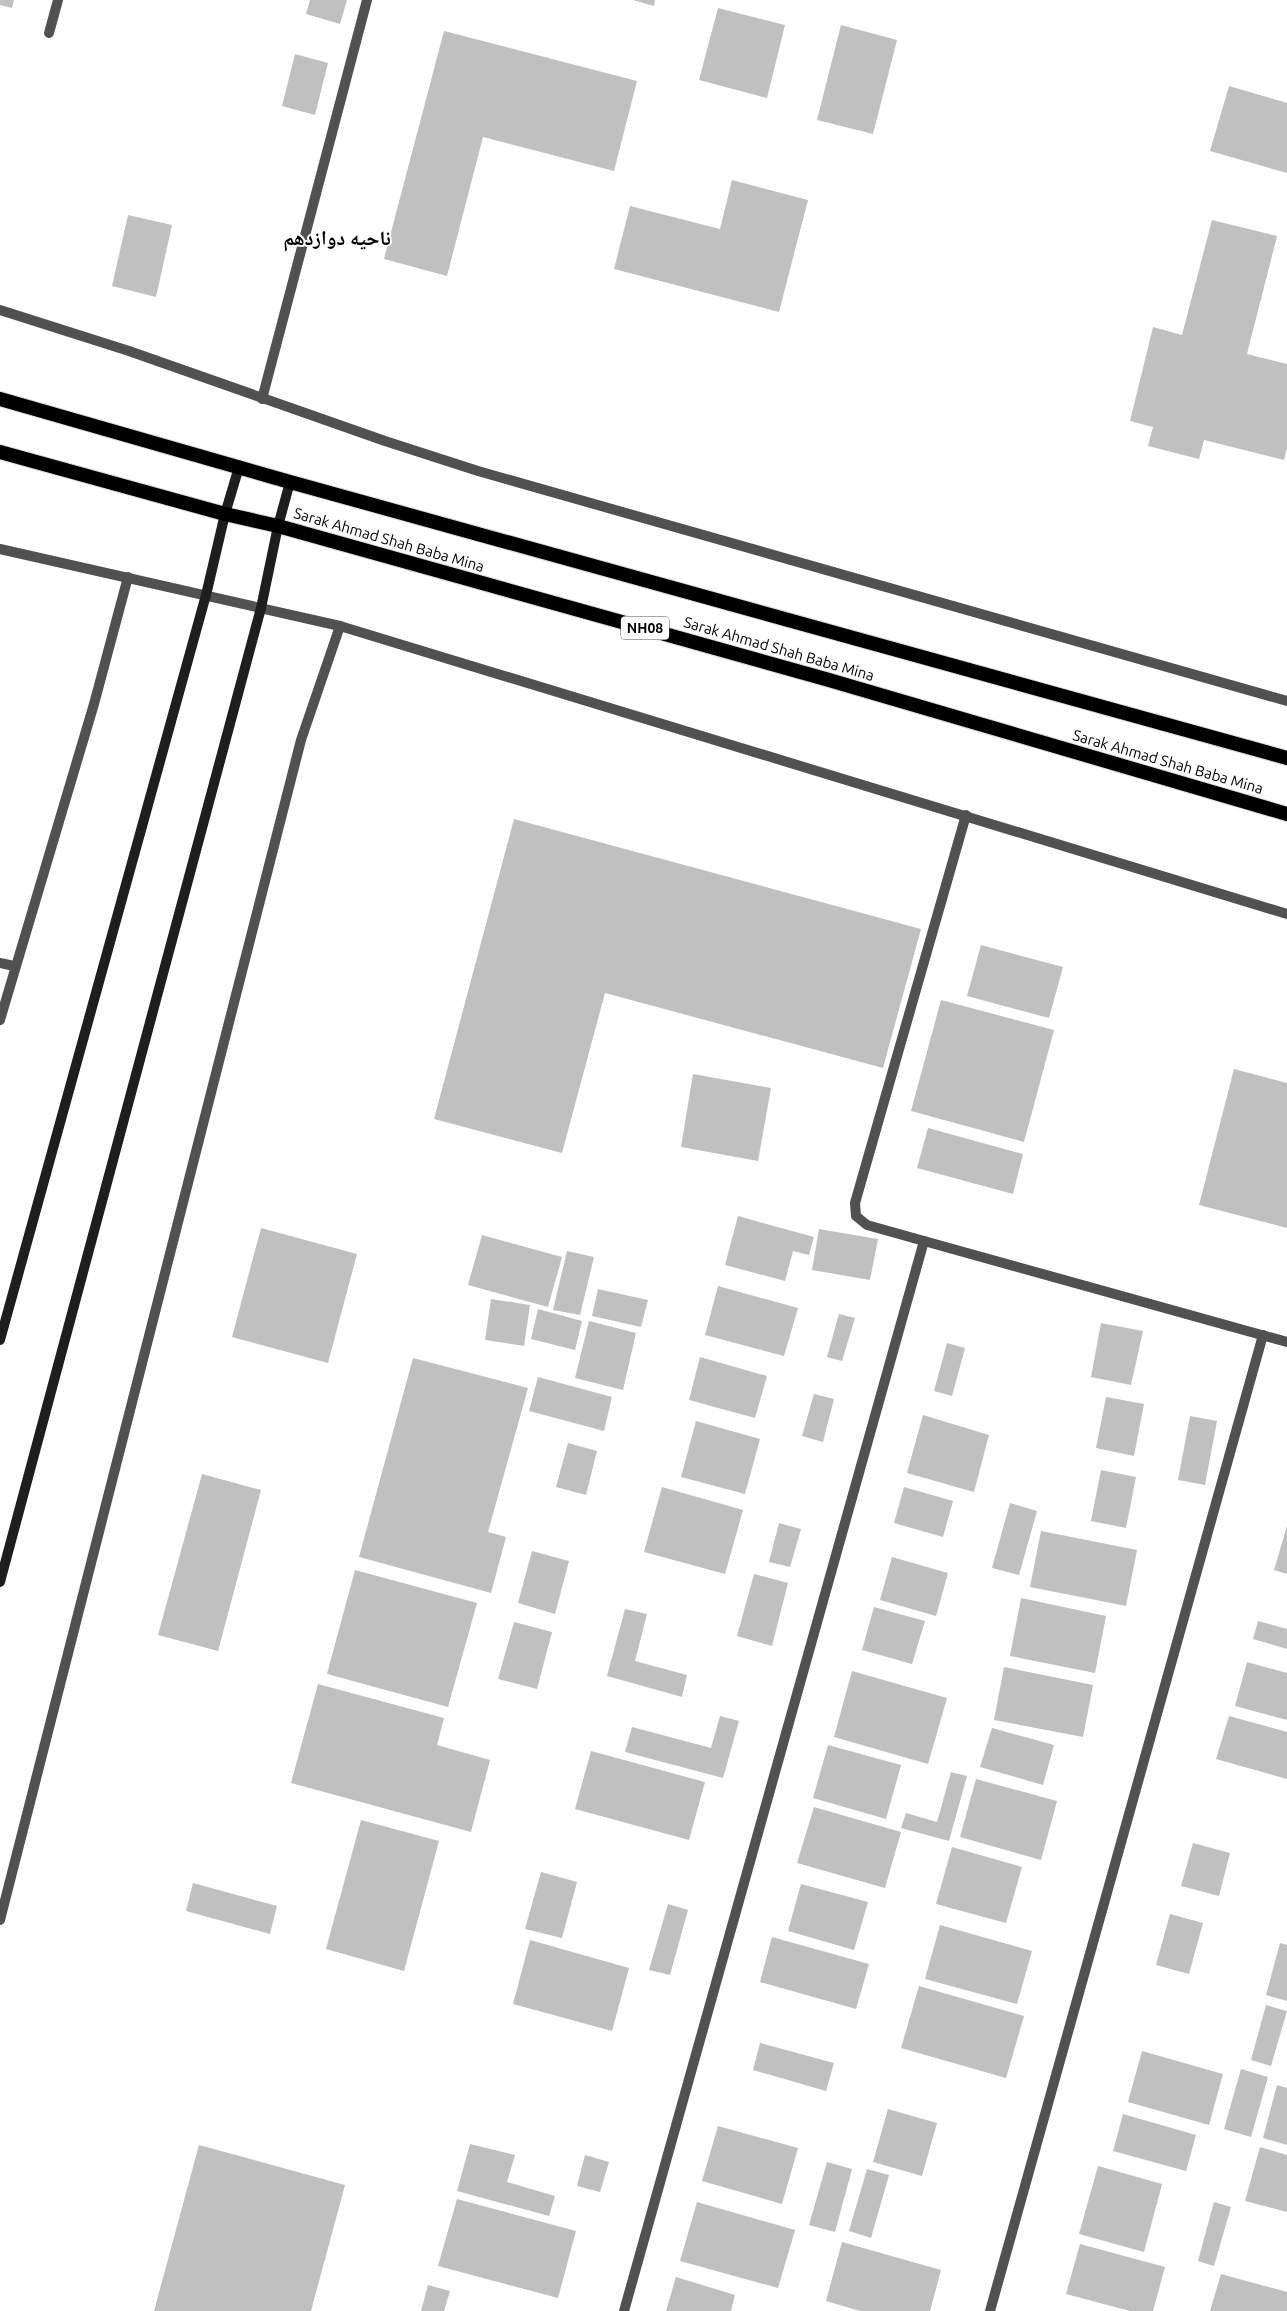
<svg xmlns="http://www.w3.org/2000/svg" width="1287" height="2311" font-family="Ubuntu,'Noto Naskh Arabic',sans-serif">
<rect width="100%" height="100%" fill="#fff"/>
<g fill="#c0c0c0">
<path d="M0,0H14L12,8L0,5Z"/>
<path d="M310,0H347L340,24L306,14Z"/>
<path d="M633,0H655L654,6Z"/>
<path d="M718,8L785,25L767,98L699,80Z"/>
<path d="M841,25L897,40L873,134L817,120Z"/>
<path d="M444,31L637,81L614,171L483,137L447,276L384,259Z"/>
<path d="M295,54L328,63L315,115L282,106Z"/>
<path d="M1229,86L1287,103V173L1210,151Z"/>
<path d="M732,180L808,200L779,312L614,269L630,206L720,229Z"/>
<path d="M128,215L172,225L156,297L112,286Z"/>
<path d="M1212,220L1277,236L1247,354L1287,364V448L1284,460L1204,440L1199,459L1148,446L1153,427L1130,421L1153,327L1182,335Z"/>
<path d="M514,819L921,929L883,1068L605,993L562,1153L434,1119Z"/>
<path d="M981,945L1063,967L1049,1018L967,996Z"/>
<path d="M941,1000L1054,1030L1024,1142L911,1111Z"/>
<path d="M1234,1069L1287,1083V1228L1199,1205Z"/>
<path d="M693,1074L771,1088L758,1161L681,1147Z"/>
<path d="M928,1128L1023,1154L1013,1194L917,1168Z"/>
<path d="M738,1216L814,1237L809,1255L793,1251L785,1281L725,1265Z"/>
<path d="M261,1228L357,1254L328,1363L232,1337Z"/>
<path d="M819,1229L878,1239L870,1280L812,1270Z"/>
<path d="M482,1235L562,1257L548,1307L468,1285Z"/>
<path d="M567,1251L594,1257L580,1315L553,1310Z"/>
<path d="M718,1286L798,1308L784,1356L705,1335Z"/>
<path d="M598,1289L648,1300L641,1327L592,1316Z"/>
<path d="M491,1299L530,1305L524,1346L485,1340Z"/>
<path d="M538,1309L582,1321L575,1350L531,1339Z"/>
<path d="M839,1314L855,1318L842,1361L827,1357Z"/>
<path d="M589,1321L636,1333L623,1390L575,1378Z"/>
<path d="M1101,1323L1143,1331L1131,1385L1091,1377Z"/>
<path d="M947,1343L965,1348L952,1396L934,1391Z"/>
<path d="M700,1357L767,1376L755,1418L689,1400Z"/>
<path d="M413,1358L528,1388L488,1532L506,1537L491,1593L359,1557Z"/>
<path d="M538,1377L612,1397L604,1431L529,1411Z"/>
<path d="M814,1394L834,1399L823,1442L802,1436Z"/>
<path d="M1106,1397L1144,1404L1134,1456L1096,1448Z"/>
<path d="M923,1415L989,1435L974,1492L907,1473Z"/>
<path d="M1190,1416L1217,1421L1205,1485L1178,1480Z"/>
<path d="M696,1421L760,1439L745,1494L681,1477Z"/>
<path d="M568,1443L597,1451L586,1495L556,1487Z"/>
<path d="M1101,1470L1136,1477L1126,1528L1091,1521Z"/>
<path d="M202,1474L261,1490L218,1651L158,1635Z"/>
<path d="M662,1487L743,1510L725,1574L644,1552Z"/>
<path d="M904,1487L953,1501L943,1537L894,1523Z"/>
<path d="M1010,1503L1037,1511L1019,1575L992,1568Z"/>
<path d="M779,1523L801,1529L790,1567L769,1562Z"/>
<path d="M1287,1526V1574L1274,1570Z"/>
<path d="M1041,1531L1137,1550L1126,1606L1030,1587Z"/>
<path d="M532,1551L569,1561L555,1614L518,1603Z"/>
<path d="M892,1557L948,1573L936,1616L880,1600Z"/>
<path d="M355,1570L477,1603L448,1707L327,1674Z"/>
<path d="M754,1574L788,1583L772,1646L737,1636Z"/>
<path d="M1021,1598L1106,1616L1095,1673L1010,1656Z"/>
<path d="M874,1607L925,1621L912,1664L862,1650Z"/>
<path d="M625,1609L647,1614L635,1661L687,1675L682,1697L607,1676Z"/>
<path d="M1258,1621L1287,1629V1649L1253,1639Z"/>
<path d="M514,1622L552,1632L537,1689L498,1679Z"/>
<path d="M1247,1662L1287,1673V1720L1235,1706Z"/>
<path d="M1004,1667L1093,1685L1083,1737L994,1720Z"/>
<path d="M852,1671L947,1698L928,1764L834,1737Z"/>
<path d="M318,1684L444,1718L437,1745L490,1760L471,1832L291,1783Z"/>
<path d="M720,1716L739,1721L723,1778L625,1752L632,1727L711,1748Z"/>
<path d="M1229,1716L1287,1732V1779L1216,1759Z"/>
<path d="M992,1728L1054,1745L1043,1785L980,1767Z"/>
<path d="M828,1745L901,1765L886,1819L813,1798Z"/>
<path d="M591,1751L705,1782L689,1840L575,1809Z"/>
<path d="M951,1772L967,1776L949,1841L901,1828L906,1813L937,1822Z"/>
<path d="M976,1779L1057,1801L1041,1860L960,1837Z"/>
<path d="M814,1807L901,1832L885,1888L797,1863Z"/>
<path d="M361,1820L439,1841L404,1971L326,1949Z"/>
<path d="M1193,1843L1230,1853L1219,1896L1181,1886Z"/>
<path d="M952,1847L1022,1867L1006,1923L936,1904Z"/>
<path d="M541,1872L577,1882L562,1938L525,1929Z"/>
<path d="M193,1883L277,1906L270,1934L186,1911Z"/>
<path d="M801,1884L868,1902L854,1950L788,1931Z"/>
<path d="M668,1904L688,1910L670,1975L649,1970Z"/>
<path d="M1170,1914L1203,1923L1189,1974L1156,1965Z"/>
<path d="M940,1925L1032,1951L1017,2004L925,1979Z"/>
<path d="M772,1937L869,1964L856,2009L760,1982Z"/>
<path d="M530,1940L629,1968L612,2031L513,2004Z"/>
<path d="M1280,1943L1287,1945V2001L1266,1995Z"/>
<path d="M919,1986L1024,2016L1006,2078L901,2048Z"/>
<path d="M1266,2005L1287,2011L1271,2066L1251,2060Z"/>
<path d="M760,2043L834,2063L826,2091L753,2070Z"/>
<path d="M1142,2051L1223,2074L1209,2125L1128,2102Z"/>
<path d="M1241,2069L1268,2077L1251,2137L1224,2129Z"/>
<path d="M1277,2085L1287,2088V2145L1263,2138Z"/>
<path d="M888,2109L937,2123L922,2176L873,2162Z"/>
<path d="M1123,2114L1196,2135L1186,2171L1113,2151Z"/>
<path d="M718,2126L798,2148L782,2204L702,2181Z"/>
<path d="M470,2144L515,2155L507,2182L555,2196L549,2216L457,2191Z"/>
<path d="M199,2145L345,2185L311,2311H154Z"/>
<path d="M1260,2147L1287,2155V2212L1245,2201Z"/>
<path d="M585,2155L609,2162L600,2192L577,2186Z"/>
<path d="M827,2162L852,2169L835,2232L809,2225Z"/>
<path d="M1098,2166L1162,2184L1144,2252L1079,2234Z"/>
<path d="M867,2169L889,2175L871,2238L849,2231Z"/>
<path d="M457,2199L576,2231L558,2298L438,2266Z"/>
<path d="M697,2202L795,2230L778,2288L680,2261Z"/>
<path d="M1214,2202L1231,2207L1214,2266L1198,2261Z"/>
<path d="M842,2242L941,2270L930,2311H860L826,2301Z"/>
<path d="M1080,2244L1165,2267L1153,2311H1130L1066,2294Z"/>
<path d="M1221,2274L1287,2292V2311H1210Z"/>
<path d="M676,2277L735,2295L731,2311H666Z"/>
<path d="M428,2285L450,2291L444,2311H421Z"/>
</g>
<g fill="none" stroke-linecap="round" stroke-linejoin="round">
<defs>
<g id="trunk">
<path d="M0,399L290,482L1287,758"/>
<path d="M0,452L225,514L278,526L829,680L1287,814"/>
</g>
</defs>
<use href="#trunk" stroke="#dbdbdb" stroke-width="16"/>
<path stroke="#515151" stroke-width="10" d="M49,33L58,0"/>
<g stroke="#515151" stroke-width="10">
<path d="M0,310L129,351L385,441L478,471L1287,701"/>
<path d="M262,399L367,0"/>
<path d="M0,549L340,626L1287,914"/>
<path d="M0,963L14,966"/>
<path d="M0,1020L94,704L128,577"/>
<path d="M924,1241L1287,1342"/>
<path d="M0,1920L301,740L340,626"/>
<path d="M624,2311L924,1241L867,1225L856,1216L855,1203L966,815"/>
<path d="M990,2311L1263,1335"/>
</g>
<g stroke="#1e1e1e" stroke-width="10">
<path d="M0,1340L206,595L225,514L239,467"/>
<path d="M0,1582L261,608L278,526L290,482"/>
</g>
<use href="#trunk" stroke="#000" stroke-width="14"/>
</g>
<g text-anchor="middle" stroke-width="4" stroke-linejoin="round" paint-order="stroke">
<rect fill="#fff" stroke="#4c4c4c" stroke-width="1" x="621" y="616.5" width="48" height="23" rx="4"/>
<g font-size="14" font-weight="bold" fill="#000">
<text x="645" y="633">NH08</text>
</g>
<g font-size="15" fill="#000" stroke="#fff">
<text transform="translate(389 540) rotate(16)" y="5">Sarak Ahmad Shah Baba Mina</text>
<text transform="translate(779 649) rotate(16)" y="5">Sarak Ahmad Shah Baba Mina</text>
<text transform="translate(1168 762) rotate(16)" y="5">Sarak Ahmad Shah Baba Mina</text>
</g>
<g font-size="20" font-weight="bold" fill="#000" stroke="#fff">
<text x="337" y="245">ناحیه دوازدهم</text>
</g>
</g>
</svg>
